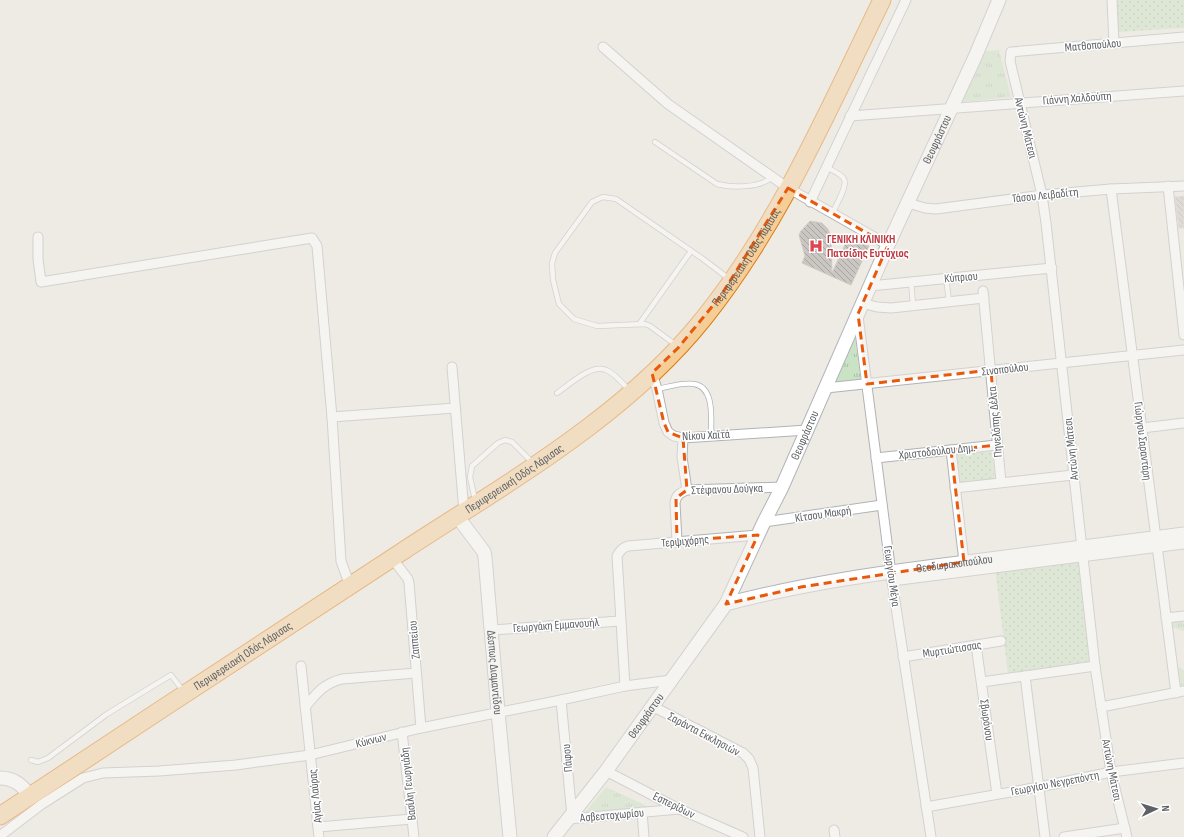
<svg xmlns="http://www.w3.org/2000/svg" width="1184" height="837" font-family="'Sofia Sans Condensed',sans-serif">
<defs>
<pattern id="grass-tufts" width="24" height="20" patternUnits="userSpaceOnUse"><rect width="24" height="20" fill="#c9e3c4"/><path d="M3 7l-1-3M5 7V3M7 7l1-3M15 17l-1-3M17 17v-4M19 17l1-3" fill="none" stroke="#a6bba3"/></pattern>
<pattern id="park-dots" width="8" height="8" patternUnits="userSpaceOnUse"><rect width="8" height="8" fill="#c9e3c4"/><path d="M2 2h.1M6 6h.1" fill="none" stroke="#a6bba3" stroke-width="1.8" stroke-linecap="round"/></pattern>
<pattern id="building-back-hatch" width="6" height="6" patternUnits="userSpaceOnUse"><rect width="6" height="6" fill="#cac6c2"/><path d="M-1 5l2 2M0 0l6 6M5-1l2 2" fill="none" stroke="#a7a4a1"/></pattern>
</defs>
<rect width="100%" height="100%" fill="#eeebe5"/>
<g fill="url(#grass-tufts)">
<path d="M999,50L1011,97L962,102L985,51Z"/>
<path d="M854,338H855L861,383L834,385Z"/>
<path d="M1184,618V631L1172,627L1171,619Z"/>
<path d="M1178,667L1184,670V685L1181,686Z"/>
<path d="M606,787L647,806L648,808L582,816Z"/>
</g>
<g fill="url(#park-dots)">
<path d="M1116,0H1184V28L1117,32Z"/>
<path d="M992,451L995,481L958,485L955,455Z"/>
<path d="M1078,559L1090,663L1008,674L995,569Z"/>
</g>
<g fill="url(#building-back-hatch)" stroke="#d2cbc4">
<path d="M1184,196V228H1179L1175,197Z"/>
<path d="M810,221L822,223L828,229L831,236L832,273L849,236L869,246L851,285L802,263L805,256L799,235L801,231Z"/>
</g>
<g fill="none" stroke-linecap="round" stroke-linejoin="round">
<defs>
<g id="lane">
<path d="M655,142L717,184C731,188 761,188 772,177"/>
<path d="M826,167C831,170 842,174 844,179C848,186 835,207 832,214"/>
<path d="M946,278L949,301"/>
<path d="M911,282L913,305"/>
<path d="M640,323L691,251"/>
<path d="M676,345L650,326L645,324L597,326L574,319L559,304L553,280L552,263L555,253L592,202L603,197L616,199L703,259L728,278"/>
<path d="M657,389C668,387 683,382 694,384C715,387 711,420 711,435"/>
<path d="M557,393C569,385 592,363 606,370C615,373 623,384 630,391"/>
<path d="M475,500L470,477L472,466L498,443L505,440L512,442L532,462"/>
<path d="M31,760L38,762L48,758L107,714L171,675L184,692"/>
</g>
<g id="street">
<path d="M1112,0L1114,43"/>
<path d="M603,47L668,104L788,188L888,245"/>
<path d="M850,116L1184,91"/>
<path d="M1168,186L1184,335"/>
<path d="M1111,189L1176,693"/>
<path d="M810,202L906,0"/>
<path d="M908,203L925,208L936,209L1042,195L1111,189L1184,186"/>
<path d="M38,237V259L41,282L312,238L317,246L332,417L341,561L350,586"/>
<path d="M870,286L1052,268"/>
<path d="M983,291L1001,482"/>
<path d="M862,303L877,307L891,308L984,298"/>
<path d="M858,316L892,581L931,837"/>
<path d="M452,367L464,512"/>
<path d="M652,373L657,389L664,423L668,432L674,436L683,438L807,430"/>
<path d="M826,388L1184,350"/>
<path d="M332,417L455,408"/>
<path d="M1142,428L1184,423"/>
<path d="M683,438L682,457L687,490"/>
<path d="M951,450L964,562"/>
<path d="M876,458L997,445"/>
<path d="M955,488L1073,475"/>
<path d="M764,522L882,505"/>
<path d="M677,541L675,503C676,495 680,493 687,490L782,487"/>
<path d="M392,558L408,579L409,583L421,728"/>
<path d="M892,581L1184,544"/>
<path d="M1166,618L1184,616"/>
<path d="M492,630L620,621"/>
<path d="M976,645L997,794"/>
<path d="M903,657L1001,641"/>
<path d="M301,666L319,837"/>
<path d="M1025,676L1045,837"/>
<path d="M982,682L1095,666"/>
<path d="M625,686L617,556C620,551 622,548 628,546L758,535"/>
<path d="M561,700L572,816"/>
<path d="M652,706L743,753L749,759L753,768L760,837"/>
<path d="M305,707C317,693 323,684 342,679L416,673"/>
<path d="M1101,707L1184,691"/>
<path d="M402,732L414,837"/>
<path d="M606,771L679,809L743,837"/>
<path d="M926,807L1039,787L1111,772L1184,763"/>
<path d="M642,812L644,837"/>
<path d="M569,819L679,809"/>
<path d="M318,827L412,819"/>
<path d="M834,830L835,837"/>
<path d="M0,836L42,804L83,778L103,773L159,771L236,765L310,755L421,728L561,700L625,686L671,680"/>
<path d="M1064,837L1125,828"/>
<path d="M1127,837L1111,772L1095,666L1046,223L1042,195L1010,61L1011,52L1184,37"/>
</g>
<g id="secondary">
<path id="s1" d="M457,516L484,552L485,557L498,712L510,837"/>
<path id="s2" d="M726,604C805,583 886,572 967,562C1040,552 1112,543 1184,534"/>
<path d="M0,778C14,778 22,785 30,796"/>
<path id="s3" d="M554,837L606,771L726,604L764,522L782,487L888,245L975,57L999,0"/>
</g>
<g id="highway">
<path id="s4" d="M0,816C134,727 268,639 403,551C507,483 626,416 704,318C780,223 829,108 882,0"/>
</g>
</defs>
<use href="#lane" stroke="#b0b3b6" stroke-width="6"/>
<use href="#street" stroke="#b0b3b6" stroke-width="11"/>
<use href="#secondary" stroke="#b1b5b9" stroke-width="15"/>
<use href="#highway" stroke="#df7e14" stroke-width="19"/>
<use href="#lane" stroke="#fff" stroke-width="4.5"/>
<use href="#street" stroke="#fff" stroke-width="9"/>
<use href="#secondary" stroke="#fff" stroke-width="13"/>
<use href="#highway" stroke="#f4cd97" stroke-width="17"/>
</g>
<path d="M0 0H1184V837H0ZM788,188L888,245L858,314L867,384L991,370L997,445L951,450L964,562L801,587L726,604L758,535L677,541L676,498L687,490L683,438L668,432L664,423L652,373L678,348L720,297Z" fill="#eeebe5" fill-opacity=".55" fill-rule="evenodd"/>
<path fill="none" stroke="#e8590c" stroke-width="3" stroke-dasharray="8 5" stroke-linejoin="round" d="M788,188L888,245L858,314L867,384L991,370L997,445L951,450L964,562L801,587L726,604L758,535L677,541L676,498L687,490L683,438L668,432L664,423L652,373L678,348L720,297Z"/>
<defs>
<symbol id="hospital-bare" viewBox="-9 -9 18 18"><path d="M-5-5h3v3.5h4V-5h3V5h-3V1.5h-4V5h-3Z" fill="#e0444e" stroke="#fff" stroke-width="2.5" paint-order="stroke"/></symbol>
</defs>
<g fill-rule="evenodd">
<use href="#hospital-bare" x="806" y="236" width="20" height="20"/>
</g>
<g text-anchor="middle" stroke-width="3" stroke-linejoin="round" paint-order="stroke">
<g font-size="12" fill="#5d6164" stroke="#fff">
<text transform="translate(1093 45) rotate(-5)" y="4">Ματθοπούλου</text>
<text transform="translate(1077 98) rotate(-4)" y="4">Γιάννη Χαλδούπη</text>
<text transform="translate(1026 128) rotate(76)" y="4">Αντώνη Μάτεσι</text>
<text dy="4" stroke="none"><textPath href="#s3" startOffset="800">Θεοφράστου</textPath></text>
<text transform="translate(1045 195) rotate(-6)" y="4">Τάσου Λειβαδίτη</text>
<text dy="4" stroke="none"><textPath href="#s4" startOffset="939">Περιφερειακή Οδός Λάρισας</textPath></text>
<text transform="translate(961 277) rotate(-5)" y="4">Κύπριου</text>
<text transform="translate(1005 369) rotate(-6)" y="4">Σινοπούλου</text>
<text transform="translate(995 422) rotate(-95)" y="4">Πηνελόπης Δέλτα</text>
<text transform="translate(706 435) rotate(-3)" y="4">Νίκου Χαϊτά</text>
<text dy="4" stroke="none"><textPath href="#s3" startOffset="476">Θεοφράστου</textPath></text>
<text transform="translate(1143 441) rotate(83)" y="4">Γιώργου Σαραντάρη</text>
<text transform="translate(1071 449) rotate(-96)" y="4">Αντώνη Μάτεσι</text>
<text transform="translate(937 451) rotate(-6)" y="4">Χριστοδούλου Δημ.</text>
<text dy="4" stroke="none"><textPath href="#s4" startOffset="615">Περιφερειακή Οδός Λάρισας</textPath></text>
<text transform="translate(727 489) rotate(-2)" y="4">Στέφανου Δούγκα</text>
<text transform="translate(823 514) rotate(-8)" y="4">Κίτσου Μακρή</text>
<text transform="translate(685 541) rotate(-5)" y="4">Τερψιχόρης</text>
<text dy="4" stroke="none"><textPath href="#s2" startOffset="232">Θεοδωρακοπούλου</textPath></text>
<text transform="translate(892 576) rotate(82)" y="4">Γεωργίου Μέγα</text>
<text transform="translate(556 625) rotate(-4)" y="4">Γεωργάκη Εμμανουήλ</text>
<text transform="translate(414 640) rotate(-95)" y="4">Ζαππείου</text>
<text transform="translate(952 649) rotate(-9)" y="4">Μυρτιώτισσας</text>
<text dy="4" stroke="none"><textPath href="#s4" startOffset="291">Περιφερειακή Οδός Λάρισας</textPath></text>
<text dy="4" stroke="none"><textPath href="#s1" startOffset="166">Δέσπως Διαμαντίδου</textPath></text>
<text dy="4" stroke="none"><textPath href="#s3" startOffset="152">Θεοφράστου</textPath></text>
<text transform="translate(987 720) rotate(82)" y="4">Σβωρόνου</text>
<text transform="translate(704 734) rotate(28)" y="4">Σαράντα Εκκλησιών</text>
<text transform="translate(371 740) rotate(-14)" y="4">Κύκνων</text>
<text transform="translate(567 758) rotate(-95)" y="4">Πάφου</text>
<text transform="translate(1112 770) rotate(79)" y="4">Αντώνη Μάτεσι</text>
<text transform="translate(1055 783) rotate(-11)" y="4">Γεωργίου Νεγρεπόντη</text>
<text transform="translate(408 784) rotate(-96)" y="4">Βασίλη Γεωργιάδη</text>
<text transform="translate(315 796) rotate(-96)" y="4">Αγίας Λαύρας</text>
<text transform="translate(674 805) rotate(26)" y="4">Εσπερίδων</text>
<text transform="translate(612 815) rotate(-5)" y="4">Ασβεστοχωρίου</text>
</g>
<g font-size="12" font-weight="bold" fill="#be3a42" stroke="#fff" text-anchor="start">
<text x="827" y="243">ΓΕΝΙΚΗ ΚΛΙΝΙΚΗ<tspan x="827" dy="14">Πατσίδης Ευτύχιος</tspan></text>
</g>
</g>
<g transform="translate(1156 809) rotate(86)" stroke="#ffffff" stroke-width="3" paint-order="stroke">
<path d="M0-3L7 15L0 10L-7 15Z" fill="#5d6164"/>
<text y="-6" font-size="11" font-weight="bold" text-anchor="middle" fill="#5d6164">N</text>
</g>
</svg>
